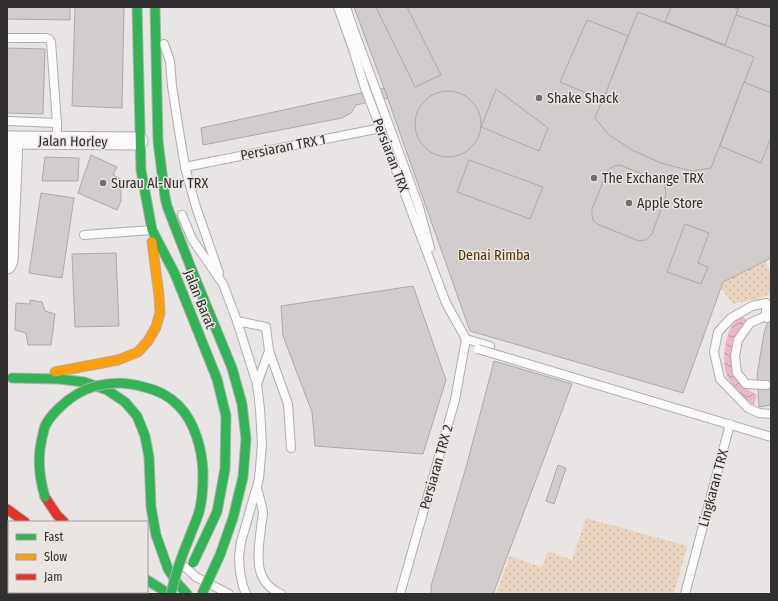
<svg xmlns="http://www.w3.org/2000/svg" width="778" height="601" font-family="'Fira Sans Condensed',sans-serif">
<defs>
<pattern id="grass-dots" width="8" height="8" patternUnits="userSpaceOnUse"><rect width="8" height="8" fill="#e8d4bf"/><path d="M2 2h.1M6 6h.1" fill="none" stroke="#c7b6a4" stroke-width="1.8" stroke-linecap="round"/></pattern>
<pattern id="water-waves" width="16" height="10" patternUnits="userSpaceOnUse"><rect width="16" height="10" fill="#eab7cc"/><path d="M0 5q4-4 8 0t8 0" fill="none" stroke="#be95a6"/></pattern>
</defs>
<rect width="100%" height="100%" fill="#e9e5e4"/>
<g fill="url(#grass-dots)">
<path d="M760,249L771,275V294L760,298L733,304L710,274Z"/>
<path d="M586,518L687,546L674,594H496L510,556L542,567L548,551L572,560Z"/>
</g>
<path fill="url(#water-waves)" d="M742,315L748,322L736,335L731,362L733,373L738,380L747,389L757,395L754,405C751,403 746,402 744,399C737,393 728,381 726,373C722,359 725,336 733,324C735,320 739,318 742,315Z"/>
<g fill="#d0cdcc" stroke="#aba9a8">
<path d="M7,7H70V20L7,19Z"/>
<path d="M75,7H124L122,108L72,106Z"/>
<path d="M354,7H771V258L723,282L683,393L470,331L384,88Z"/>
<path d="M376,7H407L441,75L415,87Z"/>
<path d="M671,7H732L738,9L725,45L665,22Z"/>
<path d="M739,7H771V27L736,15Z"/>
<path d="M638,12L754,57L711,168L692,171L661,163L632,150L608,134L595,118Z"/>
<path d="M587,20L628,36L603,100L560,82Z"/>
<path d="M7,48L45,49L43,114L7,113Z"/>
<path d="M744,82L771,93V137L761,163L720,146Z"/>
<path d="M384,88L388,98L356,105L351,113L342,118L203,145L201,128Z"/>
<path d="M496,89L548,128L539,151L481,127Z"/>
<circle cx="448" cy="124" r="33"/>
<path d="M91,155L117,167L113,175L121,179V201L117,210L78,193Z"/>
<path d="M45,157L79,158L78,181H42Z"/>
<path d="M469,160L543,187L530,219L457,192Z"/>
<path d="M620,165L662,182L665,185L666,195L652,234L648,238L645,240L639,241L597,224L593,220L592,215V209L607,172L611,168L615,166Z"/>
<path d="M41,193L74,198L62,278L29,273Z"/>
<path d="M685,224L709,233L698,263L708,267L701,284L667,272Z"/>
<path d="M116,253L119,326L75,327L72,254Z"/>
<path d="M413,286L446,380L423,454L315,446L312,412L283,336L281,306Z"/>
<path d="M30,300L42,302L45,311L55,314L51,345H28L26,333L15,330L16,303L30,304Z"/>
<path d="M771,312V405L759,407L757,375L764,333Z"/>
<path d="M494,361L572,384L493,594H431V586L467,464Z"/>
<path d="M558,465L566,468L554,504L546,501Z"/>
</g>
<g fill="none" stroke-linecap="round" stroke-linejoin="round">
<defs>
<g id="lane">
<path d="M338,7L353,49L364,85L446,303L466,339L490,346"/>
<path d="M346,7L353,28L419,207L430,248"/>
<path d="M7,38H46L49,39L51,42L57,123V141"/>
<path d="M164,44L170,61L172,86L179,131L185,167L196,207L219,273"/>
<path d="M7,121L57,123"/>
<path d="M185,167L381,128"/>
<path d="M182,215L192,239L223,284L237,321L257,384L260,409L262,444L259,479L241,542L239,557L240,572L243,586L246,594"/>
<path d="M84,235L151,230"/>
<path d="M767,318L766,316V303L752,306L731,318L718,332L714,352L720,379L748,408L759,413L771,414"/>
<path d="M237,321L266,327L269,351L288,404L291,448"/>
<path d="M257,384L269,351"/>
<path d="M766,385L746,384L737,373L735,356L738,340L750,323L766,316"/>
<path d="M257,488C259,496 262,505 263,513C263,517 261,523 261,528C258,553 252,581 281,594"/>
<path d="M184,566L196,577L229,594"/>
<path d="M400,594L455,400L466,339"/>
</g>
<g id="street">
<path d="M7,140L139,141"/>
<path d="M7,265L9,260L14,140"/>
</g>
<g id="fast">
<path d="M137,7L141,170L152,230L175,274"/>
<path d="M155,7L158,141L165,197L167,206L191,268"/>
<path d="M12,378L59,379L84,382L107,390L125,402L137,416L145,436L149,457L151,507L156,535L168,569L178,584L187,594"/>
<path d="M7,556L9,558"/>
<path d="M147,580L169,594"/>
<path d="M40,592L42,594"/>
<path d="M89,592L92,594"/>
</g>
<g id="slow">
<path d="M55,372L118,360L138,352L148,341L156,327L160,313L159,295L152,242"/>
<path d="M131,592L135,594"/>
</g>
<g id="jam">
<path d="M45,497L57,515L64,522"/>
<path d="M7,509L25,522"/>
</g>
</defs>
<use href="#lane" stroke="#b0adad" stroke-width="10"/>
<use href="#street" stroke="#b0adad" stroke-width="19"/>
<use href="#fast" stroke="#b0adad" stroke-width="11"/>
<use href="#slow" stroke="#b0adad" stroke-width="11"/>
<use href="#jam" stroke="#b0adad" stroke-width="11"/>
<use href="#lane" stroke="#fcfbfb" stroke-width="8"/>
<use href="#street" stroke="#fcfbfb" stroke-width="17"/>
<use href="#fast" stroke="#30b455" stroke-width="9"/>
<use href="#slow" stroke="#ff9f0a" stroke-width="9"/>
<use href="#jam" stroke="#e5322d" stroke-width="9"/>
<defs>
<g id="lane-bridge">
<path d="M478,349L771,437"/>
<path d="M685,594L730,424"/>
</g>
<g id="fast-bridge">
<path d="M191,268L232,368L242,404L246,439L243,477L233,518L220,555L202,594"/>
<path d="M175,274L217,379L226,416L225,469L217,512L193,563"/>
<path d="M45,497C39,477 37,458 42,438C43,434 44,429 45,426C48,420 53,414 58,409C82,385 112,378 144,387C157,390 169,396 178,405C195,422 202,449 203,472C203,484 203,496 200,508C198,518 193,527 190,536C182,555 175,574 171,594"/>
</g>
</defs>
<use href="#lane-bridge" stroke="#b0adad" stroke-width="10" stroke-linecap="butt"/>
<use href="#fast-bridge" stroke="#b0adad" stroke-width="11" stroke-linecap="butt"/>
<use href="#lane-bridge" stroke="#fcfbfb" stroke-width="8"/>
<use href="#fast-bridge" stroke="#30b455" stroke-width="9"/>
</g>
<g fill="#726f6e" stroke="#eae4e3" stroke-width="1.5">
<circle cx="539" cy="98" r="4"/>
<circle cx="594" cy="178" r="4"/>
<circle cx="103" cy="183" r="4"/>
<circle cx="629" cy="203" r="4"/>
</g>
<g text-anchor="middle" stroke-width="3" stroke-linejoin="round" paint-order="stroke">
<g font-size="14" fill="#322f2f" stroke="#eae4e3" text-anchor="start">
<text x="547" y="103">Shake Shack</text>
<text x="602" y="183">The Exchange TRX</text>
<text x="111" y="188">Surau Al-Nur TRX</text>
<text x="637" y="208">Apple Store</text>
</g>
<g font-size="14" fill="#322f2f" stroke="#eae4e3">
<text transform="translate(73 141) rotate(1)" y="5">Jalan Horley</text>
<text transform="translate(283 147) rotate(-11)" y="5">Persiaran TRX 1</text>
<text transform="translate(391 155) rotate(69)" y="5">Persiaran TRX</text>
<text transform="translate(200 299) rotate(68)" y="5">Jalan Barat</text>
<text transform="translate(436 467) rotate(-74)" y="5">Persiaran TRX 2</text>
<text transform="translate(713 488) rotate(-75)" y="5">Lingkaran TRX</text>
</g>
<g font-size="14" fill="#553608" stroke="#eae4e3">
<text x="494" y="260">Denai Rimba</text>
</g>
</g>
<rect width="778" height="601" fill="none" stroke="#322f2f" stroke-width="16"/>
<rect x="8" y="521" width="140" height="72" fill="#eae4e3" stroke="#a09c9b"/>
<rect x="16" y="534" width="20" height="6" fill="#30b455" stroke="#a09c9b"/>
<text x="44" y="541" font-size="12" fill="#322f2f">Fast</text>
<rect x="16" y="554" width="20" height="6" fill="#ff9f0a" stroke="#a09c9b"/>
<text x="44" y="561" font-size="12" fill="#322f2f">Slow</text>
<rect x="16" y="574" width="20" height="6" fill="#e5322d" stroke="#a09c9b"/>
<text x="44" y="581" font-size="12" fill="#322f2f">Jam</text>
</svg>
